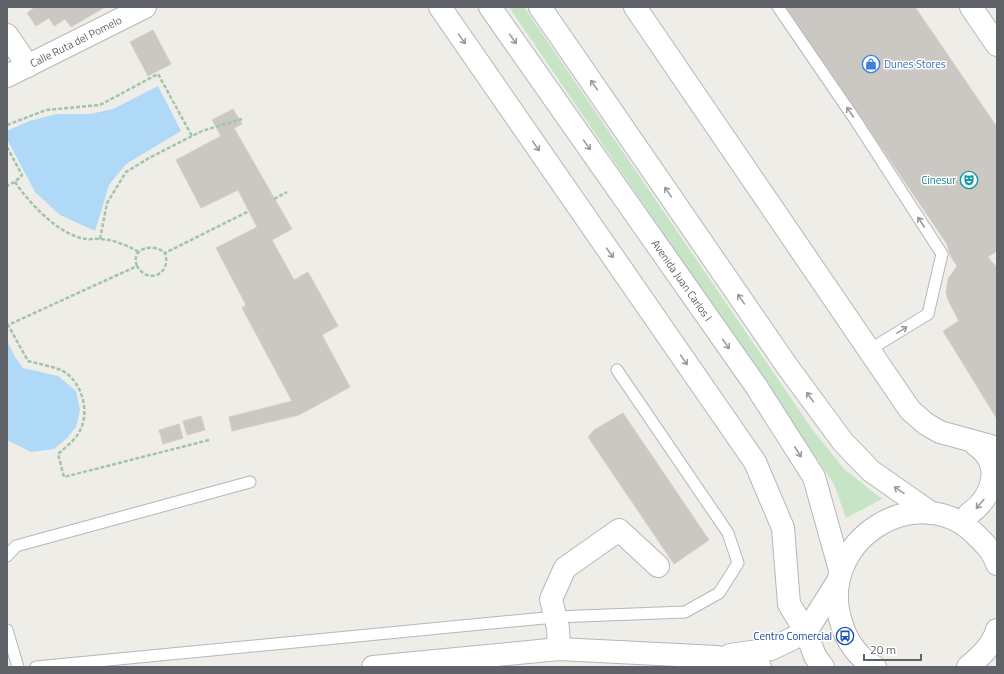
<svg xmlns="http://www.w3.org/2000/svg" width="1004" height="674" font-family="'Titillium Web',sans-serif">
<rect width="100%" height="100%" fill="#efede7"/>
<path fill="#c7e4c6" d="M509,7H524L812,429L844,469L882,499L846,518L834,484Z"/>
<g fill="#afd9f7">
<path d="M158,86L181,131L126,164L109,185L95,231L60,215L35,192L7,139V131L29,121L57,114H90L113,109Z"/>
<path d="M7,341L15,357L23,368L58,376L76,391L80,410L76,427L67,438L54,449L31,452L7,440Z"/>
</g>
<g fill="#cbc8c4" stroke="#d4cfc6">
<path d="M35,7H105L71,27L65,19L54,26L49,18L36,26L27,13Z"/>
<path d="M786,7H915L997,127V251L988,257L997,268V419L943,331L959,321L948,300L946,292L948,279L957,266L950,255L947,244Z"/>
<path d="M153,30L171,64L148,76L130,42Z"/>
<path d="M233,109L242,124L234,128L292,229L272,240L294,280L308,272L338,326L322,335L350,387L299,415L232,431L229,417L292,401L242,308L246,305L216,248L257,227L238,190L201,208L176,160L221,136L212,120Z"/>
<path d="M623,413L709,540L674,564L588,437L594,430Z"/>
<path d="M201,416L205,430L187,435L183,421Z"/>
<path d="M179,424L183,438L163,444L159,430Z"/>
</g>
<g fill="none" stroke-linecap="round" stroke-linejoin="round">
<defs>
<g id="service">
<path d="M778,7L856,121L942,254L928,314L869,350"/>
<path d="M7,556L16,546L250,482"/>
<path d="M7,630L18,667"/>
<path d="M36,667L555,617L685,612L719,593L738,563L728,533L617,370"/>
</g>
<g id="minor">
<path d="M440,7L755,462L783,528L789,604L806,632L815,656L823,667"/>
<path d="M635,7L910,410L926,424L940,432L991,446L997,454"/>
<path d="M971,7L997,45"/>
<path d="M7,35L28,66"/>
<path id="s1" d="M7,76L145,7"/>
<path d="M969,514C993,497 1004,464 976,445"/>
<path d="M559,649L558,628L551,599L565,568L619,530L658,566"/>
<path d="M730,655L771,649L806,632L838,581"/>
<path d="M373,667L559,649L717,657L760,667"/>
</g>
<g id="tertiary">
<path id="s2" d="M490,7L756,386L814,477L840,570"/>
<path d="M540,7L787,366L843,442L871,471L931,513"/>
<path d="M875,667C858,658 846,640 841,622C815,540 920,475 978,537C987,546 993,552 997,564"/>
<path d="M968,667C981,656 992,646 997,630"/>
</g>
</defs>
<use href="#service" stroke="#b4b7ba" stroke-width="13"/>
<use href="#minor" stroke="#b4b7ba" stroke-width="24"/>
<use href="#tertiary" stroke="#b4b7ba" stroke-width="24"/>
<g stroke="#a0c5aa" stroke-width="2.5" stroke-dasharray="4 2" stroke-linecap="butt">
<path d="M7,125L46,110L100,105L158,74L192,136"/>
<path d="M7,147L22,175L15,182L7,186"/>
<path d="M15,182C29,203 60,236 86,239C90,240 94,238 98,239C113,239 126,245 139,252"/>
<path d="M274,199L287,192"/>
<path d="M100,239L107,203L126,172L149,158L202,131L242,119"/>
<path d="M137,266C130,247 154,243 165,253"/>
<path d="M209,440L64,477L58,454C67,446 78,438 82,426C89,407 80,379 61,370C51,366 39,364 28,361L8,325L137,266C148,285 172,274 165,253L249,211"/>
</g>
<use href="#service" stroke="#fff" stroke-width="11"/>
<use href="#minor" stroke="#fff" stroke-width="22"/>
<use href="#tertiary" stroke="#fff" stroke-width="22"/>
</g>
<defs><path id="oneway-shaft" d="M-6 0H5M1.5-3L5.5 0L1.5 3" fill="none" stroke-width="1.6" stroke-linecap="round" stroke-linejoin="round"/></defs>
<g stroke="#97999c">
<use href="#oneway-shaft" transform="translate(462 39) rotate(55)"/>
<use href="#oneway-shaft" transform="translate(513 39) rotate(55)"/>
<use href="#oneway-shaft" transform="translate(594 85) rotate(-125)"/>
<use href="#oneway-shaft" transform="translate(850 112) rotate(-124)"/>
<use href="#oneway-shaft" transform="translate(587 145) rotate(55)"/>
<use href="#oneway-shaft" transform="translate(536 146) rotate(55)"/>
<use href="#oneway-shaft" transform="translate(668 192) rotate(-125)"/>
<use href="#oneway-shaft" transform="translate(921 222) rotate(-123)"/>
<use href="#oneway-shaft" transform="translate(610 253) rotate(55)"/>
<use href="#oneway-shaft" transform="translate(741 299) rotate(-125)"/>
<use href="#oneway-shaft" transform="translate(902 330) rotate(-32)"/>
<use href="#oneway-shaft" transform="translate(726 344) rotate(55)"/>
<use href="#oneway-shaft" transform="translate(684 360) rotate(55)"/>
<use href="#oneway-shaft" transform="translate(810 397) rotate(-126)"/>
<use href="#oneway-shaft" transform="translate(798 452) rotate(58)"/>
<use href="#oneway-shaft" transform="translate(899 490) rotate(-146)"/>
<use href="#oneway-shaft" transform="translate(980 504) rotate(130)"/>
</g>
<defs>
<symbol id="shop-ring" viewBox="-11 -11 22 22"><circle r="9.5" fill="#fff" stroke="#3f7fe0" stroke-width="1.5"/><path d="M-5-2.5h2.3a2.7 3.5 0 0 1 5.4 0H5L5.5 6h-11ZM-1.5-2.5h3a1.5 2.3 0 0 0-3 0Z" fill="#3f7fe0"/></symbol>
<symbol id="theatre-ring" viewBox="-11 -11 22 22"><circle r="9.5" fill="#fff" stroke="#0f9aa8" stroke-width="1.5"/><path d="M-5-5.5Q0-4 5-5.5V0Q5 5 0 6Q-5 5-5 0ZM-3.3-2.5H-1v1.5H-3.3ZM1-2.5H3.3v1.5H1ZM-2.8 1Q0 5.5 2.8 1Z" fill="#0f9aa8"/></symbol>
<symbol id="bus-ring" viewBox="-11 -11 22 22"><circle r="9.5" fill="#fff" stroke="#1a4fb4" stroke-width="1.5"/><path d="M-5-6H5V4H4V6H2V4H-2V6H-4V4H-5ZM-3.5-4V0h7V-4ZM-3.5 1.2v1.5H-2V1.2ZM2 1.2v1.5H3.5V1.2Z" fill="#1a4fb4"/></symbol>
</defs>
<g fill-rule="evenodd">
<use href="#shop-ring" x="861" y="54" width="20" height="20"/>
<use href="#theatre-ring" x="959" y="170" width="20" height="20"/>
<use href="#bus-ring" x="835" y="626" width="20" height="20"/>
</g>
<g text-anchor="middle" stroke-width="3" stroke-linejoin="round" paint-order="stroke">
<g font-size="11" fill="#5f6266" stroke="#fff">
<text dy="4" stroke="none"><textPath href="#s1" startOffset="77">Calle Ruta del Pomelo</textPath></text>
<text dy="4" stroke="none"><textPath href="#s2" startOffset="334">Avenida Juan Carlos I</textPath></text>
</g>
<g font-size="11" fill="#366cbe" stroke="#fff" text-anchor="start">
<text x="884" y="68">Dunes Stores</text>
</g>
<g font-size="11" fill="#0d838f" stroke="#fff" text-anchor="end">
<text x="956" y="184">Cinesur</text>
</g>
<g font-size="11" fill="#164399" stroke="#fff" text-anchor="end">
<text x="832" y="640">Centro Comercial</text>
</g>
</g>
<rect width="1004" height="674" fill="none" stroke="#5f6266" stroke-width="16"/>
<path d="M864 654v6h57v-6" fill="none" stroke="#5f6266" stroke-width="2"/>
<text x="870" y="654" font-size="12" fill="#5f6266" stroke="#ffffff" stroke-width="3" paint-order="stroke">20 m</text>
</svg>
